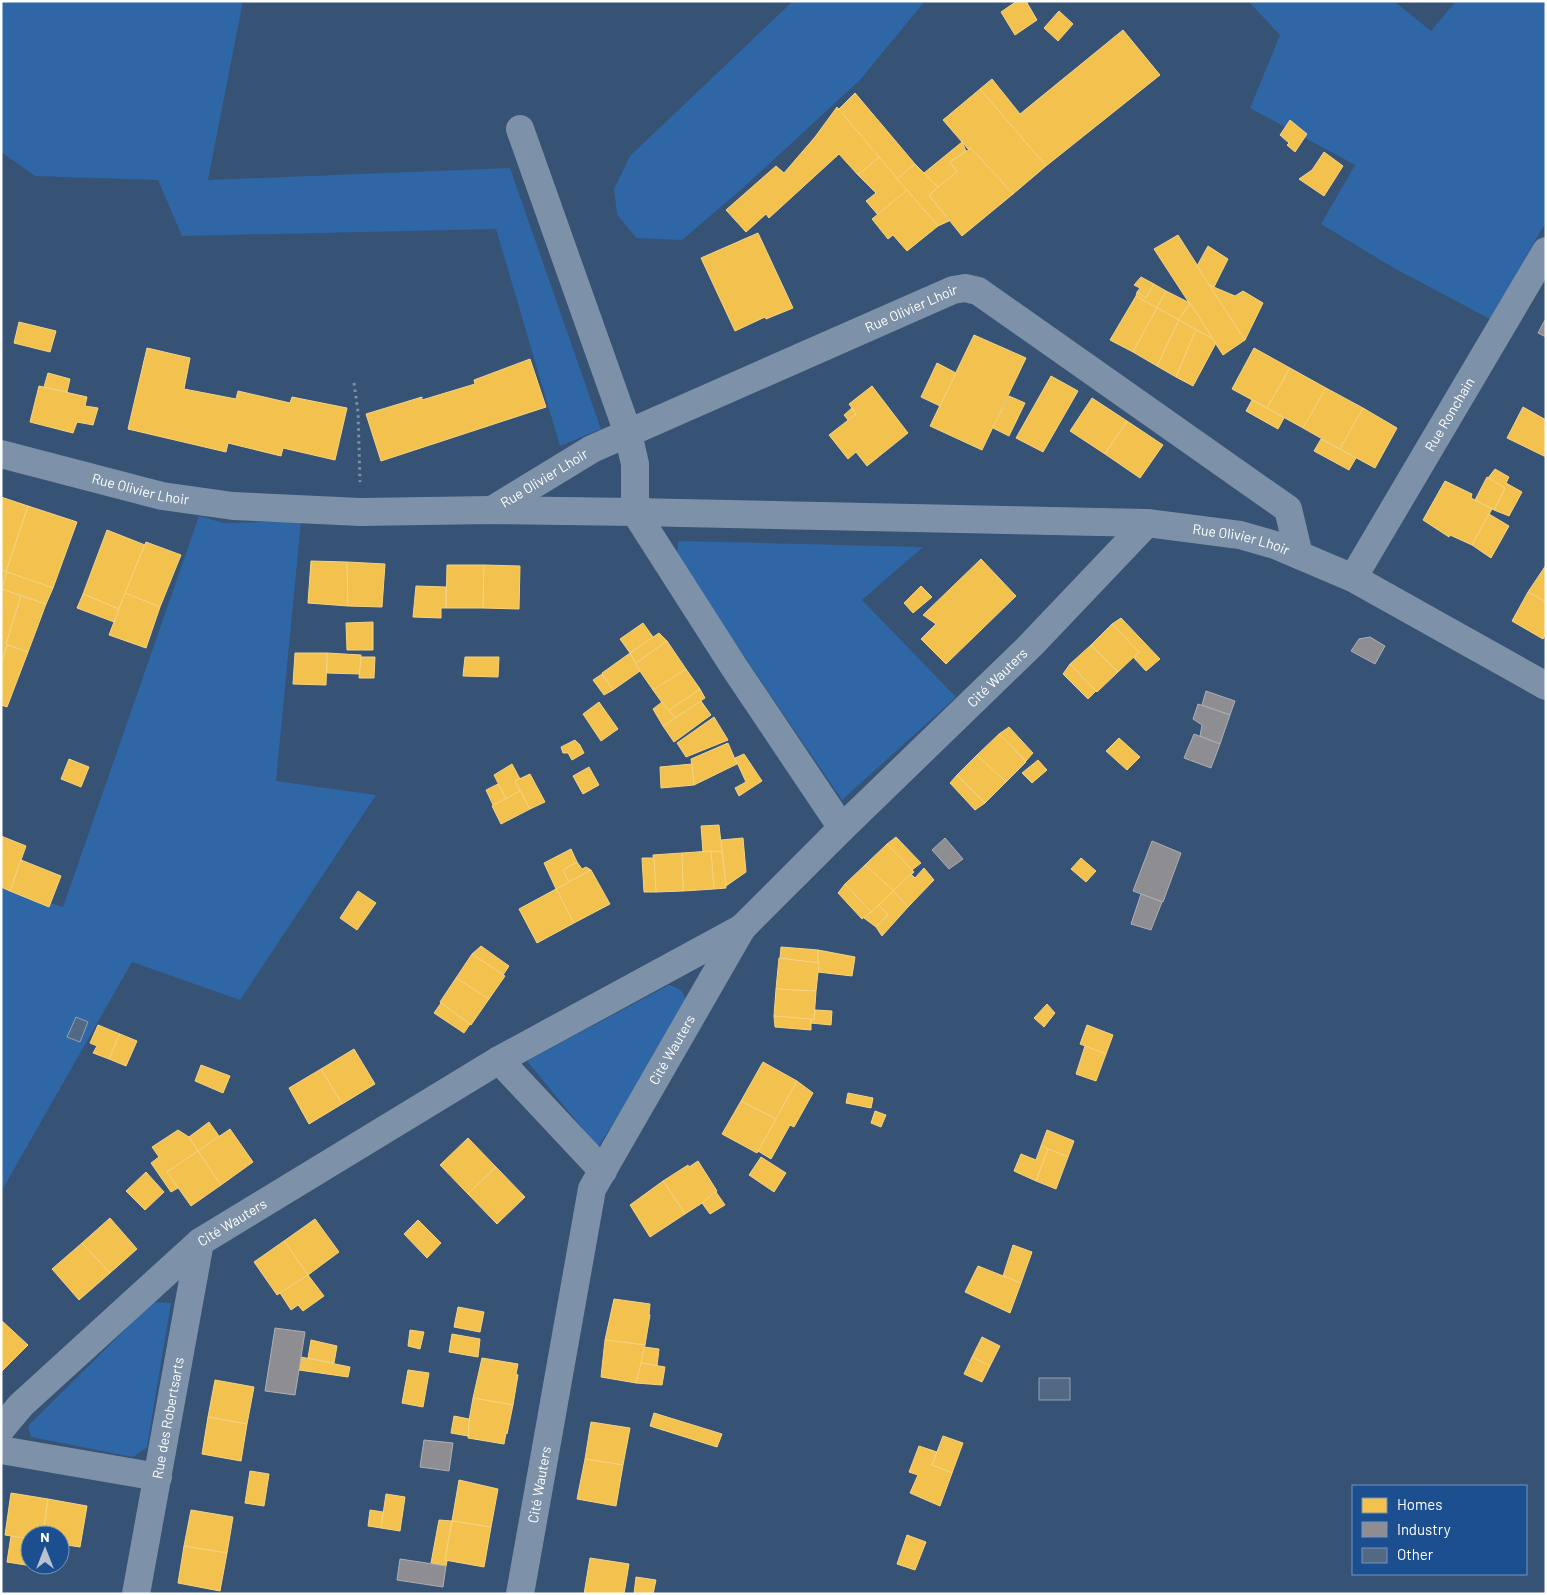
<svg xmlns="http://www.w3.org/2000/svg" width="1547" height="1595" font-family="Barlow,sans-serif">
<rect width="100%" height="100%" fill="#365274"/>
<g fill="#2f66a5">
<path d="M1,1H243L208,180L510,168L601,429L560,446L496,229L182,236L158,180L35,176L1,152Z"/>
<path d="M793,1H925L860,80L744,187L682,240L636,238L617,214L614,189L630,156Z"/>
<path d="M1248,1H1394L1431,31L1456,1H1543L1546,10V222L1490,319L1392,267L1321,224L1355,165L1250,108L1280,35Z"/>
<path d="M199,516L224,523L301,521L276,781L376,795L240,1000L132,962L1,1192V888L63,907Z"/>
<path d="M678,541L923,547L862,600L956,697L842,800L677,558Z"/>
<path d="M669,985C683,989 684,993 688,1006L598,1147L527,1061Z"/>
<path d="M153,1302L171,1303L147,1447L133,1457L31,1437L28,1426Z"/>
</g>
<g fill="#f2c14e" stroke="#f6d483">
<path d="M1017,1H1026L1037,20L1015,35L1001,12Z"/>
<path d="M1059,11L1073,24L1058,41L1044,28Z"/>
<path d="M1123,30L1160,75L1046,166L980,89L992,79L1020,114Z"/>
<path d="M980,89L1046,166L1013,194L971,148L968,149L943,120Z"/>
<path d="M855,93L915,164L897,179L838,110Z"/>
<path d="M837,107L879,157L858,175L839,154L769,218L766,214L746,232L726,210L776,166L784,173L815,137Z"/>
<path d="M1290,120L1307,134L1295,152L1287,145L1289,143L1280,135Z"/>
<path d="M962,142L966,151L950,162L957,172L938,187L924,173Z"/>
<path d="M971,148L1013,194L962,236L929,195L957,172L950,162Z"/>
<path d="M1324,152L1343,166L1324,196L1299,179L1312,170Z"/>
<path d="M879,157L907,190L878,215L866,201L876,193L858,175Z"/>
<path d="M915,164L938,187L929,195L949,221L938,226L897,179Z"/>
<path d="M907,190L938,226L907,251L893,235L888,239L872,219Z"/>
<path d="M758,233L793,308L766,319L765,317L735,331L701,258Z"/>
<path d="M1178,235L1245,340L1223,355L1154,249Z"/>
<path d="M1208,246L1228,259L1214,287L1209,285L1197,266Z"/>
<path d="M1141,277L1154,284L1146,298L1137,292L1140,288L1134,285Z"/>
<path d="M1154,284L1166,291L1157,308L1136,296L1137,292L1146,298Z"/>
<path d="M1209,285L1235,296L1243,291L1263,303L1245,340Z"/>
<path d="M1166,291L1190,303L1179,320L1157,308Z"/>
<path d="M1136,296L1157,308L1133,352L1110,340Z"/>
<path d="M1190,303L1213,339L1179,320Z"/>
<path d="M1157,308L1179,320L1157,366L1133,352Z"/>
<path d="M1179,320L1196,330L1176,377L1157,366Z"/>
<path d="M19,322L56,331L50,352L14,343Z"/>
<path d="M1196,330L1213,339L1216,343L1193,386L1176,377Z"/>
<path d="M974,335L1026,358L982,450L930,426Z"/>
<path d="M147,348L190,358L184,389L236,399L238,391L290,403L292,397L347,408L335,460L283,448L281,456L228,443L226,452L128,429Z"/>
<path d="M1254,348L1290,368L1267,408L1232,389Z"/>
<path d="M530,359L546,407L381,461L366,414L422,397V400L475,384L474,380Z"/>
<path d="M937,363L956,373L940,406L921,397Z"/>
<path d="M1290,368L1326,388L1303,428L1267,408Z"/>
<path d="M48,373L70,379L67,392L44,387Z"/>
<path d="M1051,376L1078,391L1043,452L1016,438Z"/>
<path d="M39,386L87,397L85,406L98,408L93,425L77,422L73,433L30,422Z"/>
<path d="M872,386L908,433L867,466L856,452L848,459L829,435L856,414L849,404Z"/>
<path d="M1326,388L1363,408L1340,449L1303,428Z"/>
<path d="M1009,396L1025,403L1009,436L993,428Z"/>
<path d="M1092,398L1127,421L1105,454L1070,431Z"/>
<path d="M1252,400L1284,418L1278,429L1246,411Z"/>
<path d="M1523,407L1546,420V457L1507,438Z"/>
<path d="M852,408L856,414L848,420L844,415Z"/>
<path d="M1363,408L1397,428L1375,468L1340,449Z"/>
<path d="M1127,421L1163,445L1140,478L1105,454Z"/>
<path d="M1321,439L1356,458L1349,470L1314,451Z"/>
<path d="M1495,469L1509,477L1506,483L1522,492L1509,516L1494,510L1505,488L1488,478Z"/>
<path d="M1487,477L1505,488L1494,510L1475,500Z"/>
<path d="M1445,481L1472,494L1471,498L1492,509L1472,545L1450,535L1449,537L1423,520Z"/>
<path d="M1,497L28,506L6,572L1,570Z"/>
<path d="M28,506L77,522L53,588L6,572Z"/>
<path d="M1489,514L1509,526L1491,558L1472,545Z"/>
<path d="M107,530L145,545L119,609L83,594Z"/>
<path d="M146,542L181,555L160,607L125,593Z"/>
<path d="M981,559L1016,596L946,664L921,639L936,624L923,615Z"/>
<path d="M311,561L347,562L348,606L308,603Z"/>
<path d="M347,562L385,564L382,607L348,606Z"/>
<path d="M447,565H484L483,608H446Z"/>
<path d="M484,565L520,566L519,609L483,608Z"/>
<path d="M1546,565V602L1528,592Z"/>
<path d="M1,570L7,572L1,591Z"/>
<path d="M7,572L53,588L46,604L2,589Z"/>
<path d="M416,586L446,587V608H441V618L413,617Z"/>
<path d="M921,586L932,597L913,613L904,603Z"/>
<path d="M2,589L21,596L6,644L7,645L1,665Z"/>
<path d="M1528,592L1546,602V634L1543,639L1512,621Z"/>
<path d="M125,593L160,607L146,648L109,635Z"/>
<path d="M83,594L119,609L114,622L77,608Z"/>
<path d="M21,596L46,604L28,652L6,644Z"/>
<path d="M1121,618L1160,659L1146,671L1133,657L1139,652L1112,624Z"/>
<path d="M373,622V650H347L346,623Z"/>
<path d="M643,623L653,637L630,653L620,639Z"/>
<path d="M1112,624L1139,652L1118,672L1091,645Z"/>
<path d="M659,633L667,641L636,663L630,653Z"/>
<path d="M667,641L686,669L653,690L635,664Z"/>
<path d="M7,645L28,652L7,707L1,705V665Z"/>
<path d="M1091,645L1118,672L1097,692L1070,664Z"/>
<path d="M295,653H327L326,685L293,684Z"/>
<path d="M327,653L361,655V674L327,673Z"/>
<path d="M630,653L640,671L613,690L602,673Z"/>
<path d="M361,657H375L374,678H359Z"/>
<path d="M465,657H499L498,677L463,676Z"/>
<path d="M1070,664L1096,691L1088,699L1063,674Z"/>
<path d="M686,669L700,689L668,711L653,690Z"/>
<path d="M602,674L613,690L604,695L593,680Z"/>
<path d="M700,689L705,698L675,718L669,710Z"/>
<path d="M701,701L711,715L674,742L663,726Z"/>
<path d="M599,702L618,729L601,741L583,714Z"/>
<path d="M662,702L675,718L663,726L653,709Z"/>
<path d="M714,717L728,740L686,757L677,743Z"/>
<path d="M1009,727L1033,753L1026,761L999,734Z"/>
<path d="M999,734L1026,762L1006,782L977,755Z"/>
<path d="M1119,738L1140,757L1127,770L1106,751Z"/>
<path d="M575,740L580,745L584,753L572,760L568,753H563L561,747Z"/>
<path d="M728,743L737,764L694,785L691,759Z"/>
<path d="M744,754L762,781L739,796L735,788L746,782L735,758Z"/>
<path d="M977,755L1006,782L985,803L957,775Z"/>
<path d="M69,759L89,767L81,787L61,779Z"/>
<path d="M1038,760L1047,770L1032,783L1022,773Z"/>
<path d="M512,764L520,779L515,781L520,791L506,799L494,775Z"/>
<path d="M692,764L694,785L661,788L660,767Z"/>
<path d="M589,767L599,785L583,794L573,776Z"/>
<path d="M530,774L545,802L530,809L515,781Z"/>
<path d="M957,775L985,803L975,810L950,783Z"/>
<path d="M498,784L506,799L493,805L486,790Z"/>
<path d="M520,791L530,809L501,824L492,806Z"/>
<path d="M719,825L722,852H703L701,826Z"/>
<path d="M1,836L26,846L10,891L1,887Z"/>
<path d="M896,837L921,863L912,870L887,844Z"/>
<path d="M743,838L746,872L726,886L721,840Z"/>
<path d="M887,844L914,872L894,891L865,865Z"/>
<path d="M571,849L577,862L563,870L569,882L556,889L544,863Z"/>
<path d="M711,851L722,852L726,888L714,889Z"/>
<path d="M711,851L714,889L683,891L682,853Z"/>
<path d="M682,853L683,891L656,892L653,855Z"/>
<path d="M642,858H654L656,892H644Z"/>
<path d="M1081,858L1096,871L1086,882L1071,869Z"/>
<path d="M21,860L61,876L49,907L10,891Z"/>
<path d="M577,862L582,869L586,867L591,870L569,882L563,870Z"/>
<path d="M865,865L894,891L871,912L845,884Z"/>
<path d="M924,868L934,880L908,907L893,891L911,874L915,878Z"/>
<path d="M591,870L610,904L574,923L556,889Z"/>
<path d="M845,884L871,912L862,919L838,893Z"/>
<path d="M556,889L574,923L537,943L519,909Z"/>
<path d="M358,891L376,903L357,930L340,918Z"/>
<path d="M893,891L908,907L882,936L876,927L888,915L879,905Z"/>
<path d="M879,905L888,915L876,927L864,918Z"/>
<path d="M481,946L509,966L503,975L472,954Z"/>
<path d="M781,947L818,950V963L780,958Z"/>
<path d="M818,950L855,957L852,976L818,972Z"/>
<path d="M472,954L505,976L489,999L456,978Z"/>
<path d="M779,958L819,963L816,991L776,989Z"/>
<path d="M456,978L489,999L471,1025L440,1002Z"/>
<path d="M776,989L816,991L814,1020L774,1016Z"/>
<path d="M441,1003L470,1024L464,1033L434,1013Z"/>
<path d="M1047,1004L1055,1013L1044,1027L1034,1018Z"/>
<path d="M815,1010L832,1011L831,1025L811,1023V1019L814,1020Z"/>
<path d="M774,1016L811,1019V1030L775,1027Z"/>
<path d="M98,1025L120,1034L109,1059L93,1053L97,1046L90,1043Z"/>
<path d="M1087,1025L1113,1035L1106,1054L1080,1044Z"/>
<path d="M120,1034L137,1041L126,1066L109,1059Z"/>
<path d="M1085,1046L1106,1054L1096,1081L1076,1074Z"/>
<path d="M354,1049L375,1084L342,1104L321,1069Z"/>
<path d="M763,1062L797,1081L776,1119L741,1101Z"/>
<path d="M201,1065L230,1076L223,1093L195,1081Z"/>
<path d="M321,1069L342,1104L309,1124L289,1088Z"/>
<path d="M797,1081L813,1093L794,1127L790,1125L771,1159L758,1151Z"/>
<path d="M848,1093L873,1098L871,1108L846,1103Z"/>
<path d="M741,1101L776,1119L757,1153L722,1134Z"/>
<path d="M875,1111L886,1115L881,1127L871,1123Z"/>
<path d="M209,1122L219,1136L198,1151L189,1137Z"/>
<path d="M230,1129L253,1162L221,1185L198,1151Z"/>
<path d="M178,1130L189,1137L198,1151L167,1172L178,1188L171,1192L151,1163L159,1157L152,1147Z"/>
<path d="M1047,1130L1074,1141L1068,1157L1041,1146Z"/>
<path d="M468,1138L496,1167L468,1194L440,1165Z"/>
<path d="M1041,1146L1048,1149L1036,1181L1014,1171L1021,1154L1036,1160Z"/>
<path d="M1048,1149L1068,1157L1056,1189L1036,1181Z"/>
<path d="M198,1151L221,1185L191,1206L167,1172Z"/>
<path d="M761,1157L786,1173L774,1192L749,1175Z"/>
<path d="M698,1161L717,1191L709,1196L710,1198L685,1214L663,1181L688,1165L689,1167Z"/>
<path d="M496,1167L525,1197L497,1224L468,1194Z"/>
<path d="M146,1172L164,1192L145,1210L126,1191Z"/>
<path d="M663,1181L685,1214L650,1237L630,1205Z"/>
<path d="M716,1192L725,1205L710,1214L702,1203Z"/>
<path d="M110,1218L137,1249L110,1273L82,1243Z"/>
<path d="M315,1219L339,1252L308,1275L284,1241Z"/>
<path d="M418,1220L441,1243L427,1258L404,1234Z"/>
<path d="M284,1241L308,1275L277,1295L254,1262Z"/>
<path d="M82,1243L110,1273L79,1300L52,1269Z"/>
<path d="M1013,1245L1032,1252L1021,1283L1003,1276Z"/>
<path d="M978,1266L1021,1283L1010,1313L965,1292Z"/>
<path d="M308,1275L324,1296L303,1311L298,1305L291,1310L280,1293Z"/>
<path d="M614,1299L650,1304L649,1314L650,1315L645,1345L605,1340Z"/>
<path d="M458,1307L484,1312L480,1332L454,1327Z"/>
<path d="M1,1320L28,1345L1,1372Z"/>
<path d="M410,1330L424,1332L420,1349L408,1346Z"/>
<path d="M452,1334L480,1339L478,1357L449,1352Z"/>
<path d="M982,1337L1000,1346L990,1366L972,1357Z"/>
<path d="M311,1340L337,1346L334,1363L308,1358Z"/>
<path d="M605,1340L645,1345L640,1373H638L636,1383L601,1377Z"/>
<path d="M644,1347L659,1349L657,1366L641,1363Z"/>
<path d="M301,1357L350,1367L348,1377L299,1370Z"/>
<path d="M972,1357L990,1366L982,1382L964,1374Z"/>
<path d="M482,1358L518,1364L516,1374L518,1375L513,1405L473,1398Z"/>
<path d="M641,1363L665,1367L662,1385L636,1383Z"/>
<path d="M408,1370L429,1373L423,1407L402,1403Z"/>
<path d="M215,1380L254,1387L247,1424L208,1417Z"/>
<path d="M473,1398L513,1405L507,1434L506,1433L504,1444L468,1438L469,1427L468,1426Z"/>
<path d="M654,1413L722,1434L717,1447L650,1426Z"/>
<path d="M454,1416L469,1419L468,1436L451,1433Z"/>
<path d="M208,1417L247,1424L241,1461L202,1454Z"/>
<path d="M591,1422L630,1428L623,1465L585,1459Z"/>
<path d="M943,1436L963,1443L952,1473L932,1465Z"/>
<path d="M919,1446L937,1452L932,1465L952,1473L940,1506L910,1493L918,1475L909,1472Z"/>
<path d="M585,1459L623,1465L616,1506L577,1499Z"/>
<path d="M250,1471L269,1474L264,1506L245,1503Z"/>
<path d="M459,1480L498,1489L491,1527L452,1521Z"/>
<path d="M11,1493L48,1499L43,1535H30V1539L5,1535Z"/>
<path d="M386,1494L405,1497L400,1531L381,1528Z"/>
<path d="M48,1499L87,1506L80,1547L60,1544V1535H43Z"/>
<path d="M191,1510L233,1517L227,1553L184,1546Z"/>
<path d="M370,1510L383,1512L381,1528L368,1526Z"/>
<path d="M439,1520L452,1521L445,1560L447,1561L446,1566L431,1563Z"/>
<path d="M452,1521L491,1527L484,1567L445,1560Z"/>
<path d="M907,1535L926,1542L915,1570L897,1564Z"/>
<path d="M11,1536L30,1539V1565H38V1567L7,1562Z"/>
<path d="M184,1546L227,1553L220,1591L178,1583Z"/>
<path d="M590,1558L629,1564L624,1594H584Z"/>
<path d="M636,1577L656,1580L653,1594H634Z"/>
</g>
<g fill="#8d8d92" stroke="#afafb3">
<path d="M1546,318V337L1538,333Z"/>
<path d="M1370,637L1385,646L1375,664L1351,651L1359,639Z"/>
<path d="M1206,691L1235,701L1230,715L1202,705Z"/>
<path d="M1198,704L1230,715L1220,744L1200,736L1202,725L1193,719Z"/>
<path d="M1194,734L1220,744L1211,768L1184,758Z"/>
<path d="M945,838L963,859L949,869L932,850Z"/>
<path d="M1152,841L1181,853L1163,902L1133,891Z"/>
<path d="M1141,894L1162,902L1151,930L1131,924Z"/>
<path d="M275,1328L305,1332L295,1395L265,1391Z"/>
<path d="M424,1440L453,1443L449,1471L420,1467Z"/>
<path d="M400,1559L446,1566L443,1587L397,1580Z"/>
</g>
<g fill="#526984" stroke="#92a2b6">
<path d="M76,1017L88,1022L80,1042L67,1037Z"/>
<rect x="1039" y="1378" width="31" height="22"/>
</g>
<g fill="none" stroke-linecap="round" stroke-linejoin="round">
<path stroke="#7d92a8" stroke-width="3" stroke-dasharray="2.5 4" stroke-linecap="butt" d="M354,383L358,412L360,482"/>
<g stroke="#7d92a8" stroke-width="28">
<path d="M520,129L628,433L635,464V512"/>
<path id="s1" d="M1,454L162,496L233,506L360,512L492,510L635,512L1147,523L1240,535L1275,545L1353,578L1546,686"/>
<path id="s2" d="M492,510L592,449L953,290L965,288L978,291L1288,509L1299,555"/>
<path d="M635,512L734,667L842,828"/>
<path id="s3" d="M1353,578L1546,251"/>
<path d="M499,1060L603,1171"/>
<path id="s4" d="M1,1429L21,1405L200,1242L499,1060L742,928"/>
<path d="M1,1450L158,1477"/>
<path id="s5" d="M136,1594L200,1242"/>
<path id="s6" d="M520,1594L592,1189L742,928L842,828L1030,646L1147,523"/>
</g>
</g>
<g text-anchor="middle" stroke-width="5" stroke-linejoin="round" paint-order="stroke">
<g font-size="14" fill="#fff" stroke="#1b4f8f">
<text dy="5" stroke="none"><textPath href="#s2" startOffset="466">Rue Olivier Lhoir</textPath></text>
<text dy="5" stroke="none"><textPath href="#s3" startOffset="190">Rue Ronchain</textPath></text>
<text dy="5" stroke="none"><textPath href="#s2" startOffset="61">Rue Olivier Lhoir</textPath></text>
<text dy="5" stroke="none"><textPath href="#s1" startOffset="144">Rue Olivier Lhoir</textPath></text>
<text dy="5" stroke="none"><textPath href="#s1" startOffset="1248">Rue Olivier Lhoir</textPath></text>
<text dy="5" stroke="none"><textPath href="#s6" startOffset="1070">Cité Wauters</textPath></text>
<text dy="5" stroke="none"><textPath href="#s6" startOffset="572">Cité Wauters</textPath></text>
<text dy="5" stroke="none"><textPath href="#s4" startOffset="311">Cité Wauters</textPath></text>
<text dy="5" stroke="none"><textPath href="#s5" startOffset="179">Rue des Robertsarts</textPath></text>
<text dy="5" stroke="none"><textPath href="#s6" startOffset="111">Cité Wauters</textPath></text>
</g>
</g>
<rect width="1547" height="1595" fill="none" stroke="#ffffff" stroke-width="5"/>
<rect x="1352" y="1485" width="175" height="90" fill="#1b4f8f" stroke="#7695bc"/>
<rect x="1362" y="1498" width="25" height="15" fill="#f2c14e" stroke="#7695bc"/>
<text x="1397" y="1510" font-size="15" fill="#ffffff">Homes</text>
<rect x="1362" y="1522" width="25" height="15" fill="#8d8d92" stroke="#7695bc"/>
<text x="1397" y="1535" font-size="15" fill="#ffffff">Industry</text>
<rect x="1362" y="1548" width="25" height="15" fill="#526984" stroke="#7695bc"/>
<text x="1397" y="1560" font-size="15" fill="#ffffff">Other</text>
<g transform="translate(45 1550)"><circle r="24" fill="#1b4f8f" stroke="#7695bc"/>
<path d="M0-4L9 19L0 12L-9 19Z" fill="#b9c2ce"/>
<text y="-8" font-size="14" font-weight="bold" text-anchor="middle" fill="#ffffff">N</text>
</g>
</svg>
